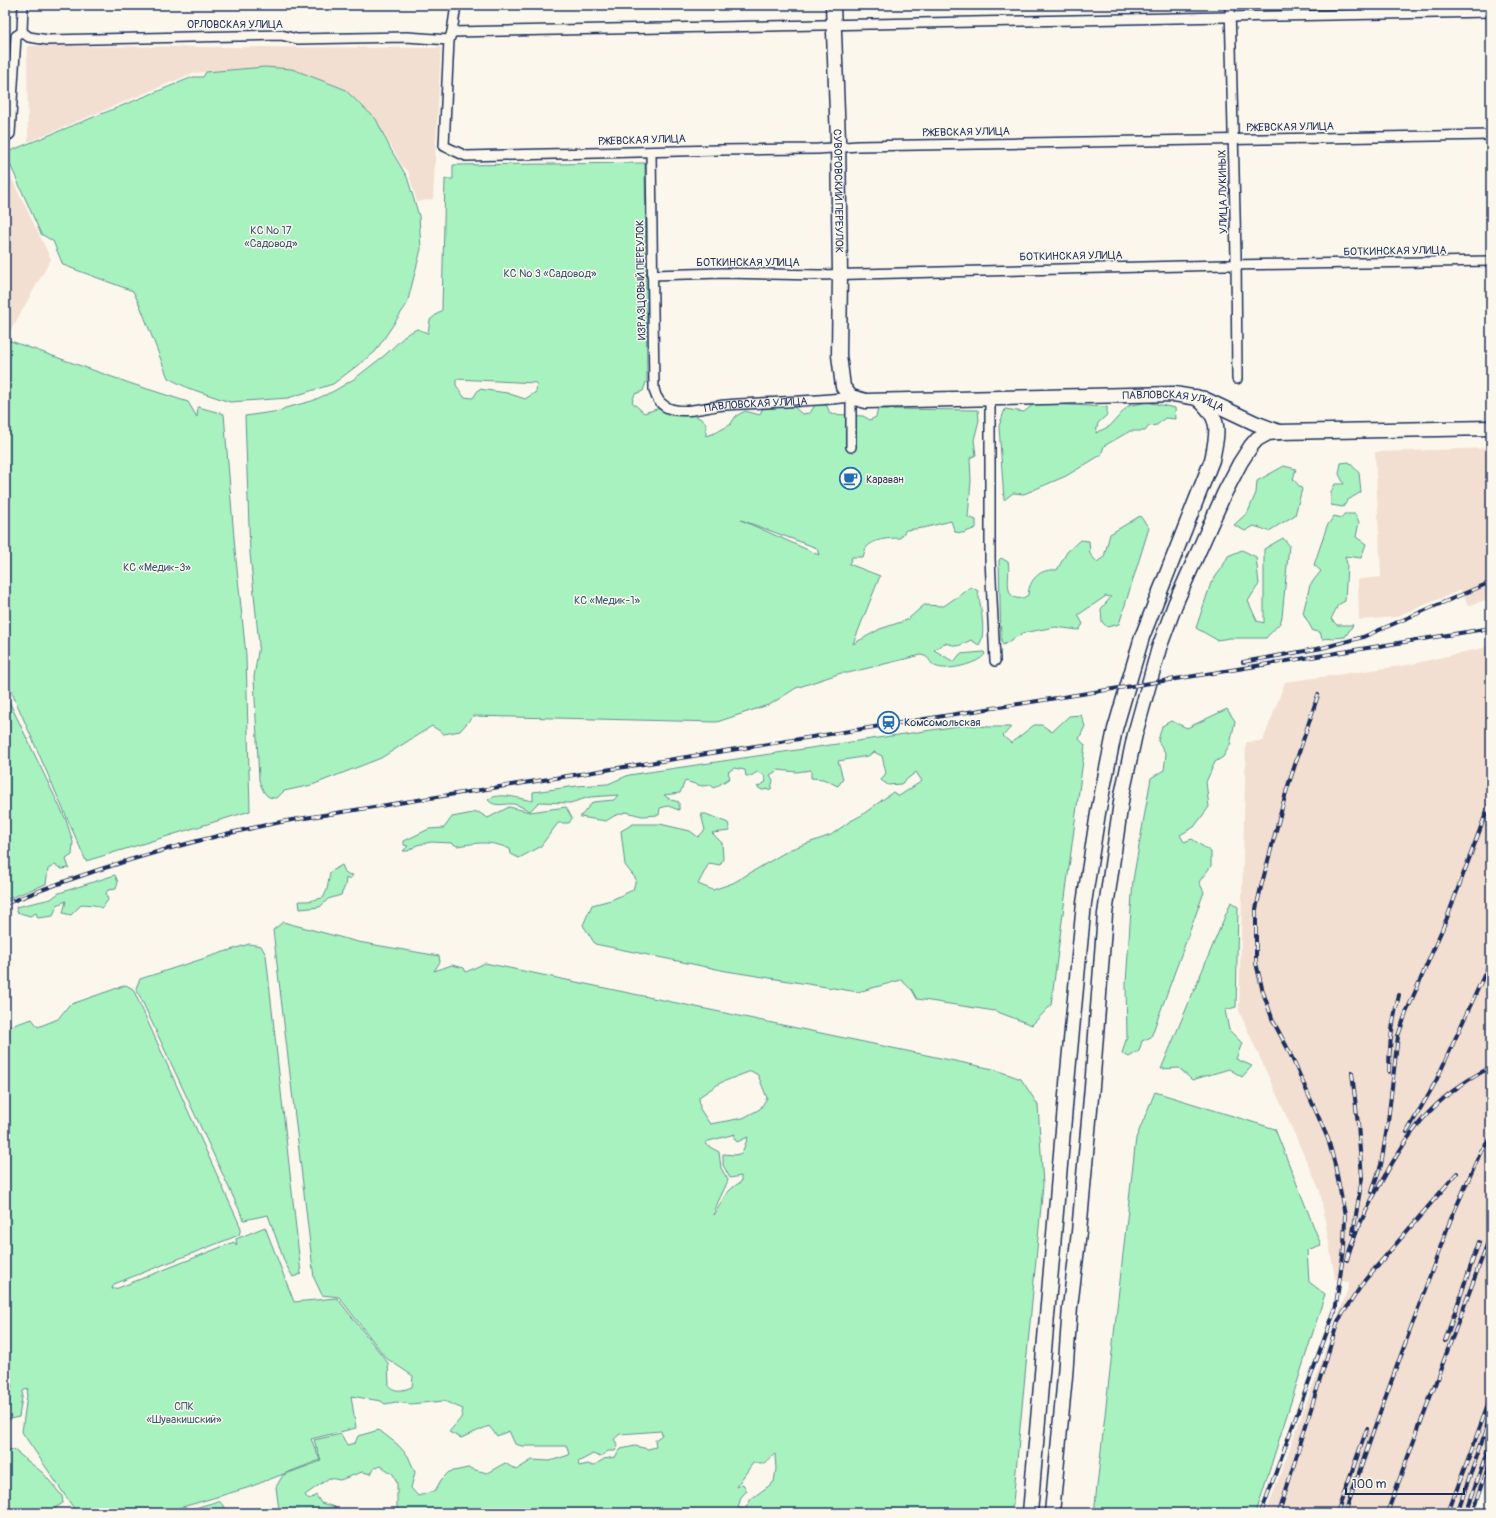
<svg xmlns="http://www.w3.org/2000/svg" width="1496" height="1518" viewBox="0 0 1496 1518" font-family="Pangolin,sans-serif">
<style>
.built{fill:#f2dfd1}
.green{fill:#a8f2c0;stroke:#62908f;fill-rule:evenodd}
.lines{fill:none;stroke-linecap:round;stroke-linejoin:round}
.street-casing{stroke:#1b2f5e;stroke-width:12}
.primary-casing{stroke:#1b2f5e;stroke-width:17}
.street{stroke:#fbf7ec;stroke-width:9}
.primary{stroke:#fbf7ec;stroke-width:14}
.rail-casing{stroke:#1b2f5e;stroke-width:4}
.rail{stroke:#fbf7ec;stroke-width:2.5;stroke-dasharray:8;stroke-linecap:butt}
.labels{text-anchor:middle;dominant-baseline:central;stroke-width:3;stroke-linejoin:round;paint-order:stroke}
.street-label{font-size:11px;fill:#1b2f5e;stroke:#fbf7ec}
.park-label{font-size:11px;fill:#375672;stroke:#fbf7ec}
.poi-label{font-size:11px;fill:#1b2f5e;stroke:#fbf7ec;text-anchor:start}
</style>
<rect width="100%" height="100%" fill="#fbf7ec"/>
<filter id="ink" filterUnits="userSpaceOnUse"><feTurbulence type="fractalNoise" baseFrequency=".025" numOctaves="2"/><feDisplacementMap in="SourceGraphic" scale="8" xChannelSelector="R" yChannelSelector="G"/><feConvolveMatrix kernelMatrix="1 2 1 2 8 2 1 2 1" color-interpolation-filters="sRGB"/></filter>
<g filter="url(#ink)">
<!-- built -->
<path class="built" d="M27,46l414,2 -8,151 -16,3 -9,-31 -6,-5 -26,-47 -32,-30 -52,-20 -27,-2 -72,6 -165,69z
M5,165l46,94 -40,71 -6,-1z
M1491,448v150l-23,8 -7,-16 -66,27 -35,3 -1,-1 -1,-39 3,-1 20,-2 -6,-125z
M1491,646v823l-22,44h-203l84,-230 -15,-4 -15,-88 -81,-180 7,-269 17,-1 22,-59 123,-17z"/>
<!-- green -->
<path class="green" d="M5,55l6,1 -6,78z
M265,67l27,2 52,20 32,30 15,31 16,27 12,39 2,33 -14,55 -32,48 -42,32 -45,14 -58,4 -42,-14 -20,-10 -27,-70 -8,-17 -70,-26 -10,-24 -12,-7 -36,-81 188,-76h10l3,-5z
M645,163l2,219h-1l-3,9 -8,3 -3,8 12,11 16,-5 7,6c16,0 26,-3 39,9v13l9,-3 15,-8 6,-9 9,-5 15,4 2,-6 31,-3 9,8 8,-1 5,-8 7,-2 5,3 3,8 33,2 7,4 6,-3 2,-8 100,1 1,10 -5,20 2,15 -6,3 1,23 -3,36 8,3v8l-13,5 -8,-1 -4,-11 -28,7 -17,2 -6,8c-10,0 -28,1 -34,10 -1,2 -2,6 -3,9h-11l-3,7 31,12 -27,68 27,-15 27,-9 17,-15 20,1 27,-19 7,4c2,14 9,43 1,54l-8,-5 -13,6 -14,-3 -10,7 20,12 6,-8 24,-2 1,2c-6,10 -40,18 -50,12 -7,-4 -4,-9 -14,-11l-73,18h-7l-45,15 -25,16 -54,18 -244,-6 -13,15 -16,3 -12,-8 -51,32 -69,27 -28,6 -7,7c-13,1 -14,-8 -18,-18l-5,-103 5,-32 -9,-92 -5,-137 35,-5 5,-3 27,-7 22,-10 20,-12 31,-24 22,-21 10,-5 11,4 2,-13 12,-10 3,-131h8v-14zM456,379l80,4h1l-1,9 -11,7 -18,-6 -28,-4 -6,9 -9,-1 -8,-12zM741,520l76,28 2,7z
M5,339l127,45 56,18 9,15 1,-10 26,7 11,136 11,105 4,156 -164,50 -81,-184z
M1147,402l28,6 1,11 -11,-1 -8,7 -8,1 -4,5h-15l-26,15 -3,9 -35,21 -42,18 -11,-1 -9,7 -5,-74 6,-17 19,3 11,-9 72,4v8l-9,8 -2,10 14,-7 18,-20z
M1349,462l10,11 2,19 -13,8 -5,7 -12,-2v-13l4,-8h9l-5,-10 2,-11z
M1284,466l12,3 -3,10 9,10 -7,26 -26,16 -15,-5 -9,5 -11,-6 14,-13 8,-19 1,-12z
M1344,514h11l4,8 -3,15 10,7 -5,14 -16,-2 2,8 -2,37 -7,4 -7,14 6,6h16l-8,12 -23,2 -2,-7 -7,-1 -10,-18 7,-28 11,-14 -7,-6 13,-39 7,-10 8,2z
M1140,516l9,12 -30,96 -12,3 -5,-5 -1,-13 10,-12 -5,-1 -28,19 5,9 -4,6 -24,-3 -32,6 -20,12 -2,-4 -2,-81 2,-2 7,4c3,10 -5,32 8,36 4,1 8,0 12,-3 1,-15 12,-27 29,-25l10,-18 13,-12 9,1 1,13 7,8 7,-5 6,-23z
M1283,538l6,7 -7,72 -2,6 -14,15h-36l-13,2 -21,-12 15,-45 11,-15 6,-12 14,-6 14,7 3,27 -11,17 9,20 7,2v-74z
M5,693l61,127 7,22 -1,13 -6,4 3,9 -7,1 -7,-4 -7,4 -2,15 -41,16z
M1227,709l8,12 -5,24 -7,12 -8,5 -9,20 3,25 -15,20 -14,8 4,7 8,-3 19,13v14l-12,16 5,10 -53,145 -9,4 -3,10 -10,6 -7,-4 5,-16 -1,-54 7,-103 18,-102 13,-8 2,-16 -8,-13 4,-15 9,-5 16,7z
M1081,715l4,11 -6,13 6,6 -34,260 -19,20 -37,-14 -78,-12 -5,-9 -11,-10 -43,12 -132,-21 -131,-27 -12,-19 9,-20 19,-5 22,-10 3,-11 -11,-14 -4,-34 12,-7h27l30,7 8,6 7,-7 -4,-16h5l22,9 2,8 -18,2 10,10 1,16 -3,6 -11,-2 -11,21 15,6 20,-7 58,-34 40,-14 18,-13 13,-7 31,-23 6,4 23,-15 -6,-9 -15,12 -13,1 -7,-5 5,-7 -4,-17 -8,-4 -6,4 -30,5 5,18 -5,7 -15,-7 -12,-1v-8l-14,2 -19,-2 -8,5 3,5 -2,9 -9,1 -5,-3 9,-5 -2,-7 -7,-3 -6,4h-5l-1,-6 -11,-2 -6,4 2,6 -16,10 -3,-3 -9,1 -17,-5 -5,12 -16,2 7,5 8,2v8l-11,-4 -8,2 -1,7 -17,1 -16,-4 -12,4 -8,5 -26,-4 13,-15 21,-2 4,-5 -28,2 -20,6 -31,-1 -9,9c-5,-2 -11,-6 -16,-7 -9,-1 -19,4 -26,-4 11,-9 32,-1 45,1v-9l44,-6 31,-2 21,-9 336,-50 25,2h21l-8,9 8,7 23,-18h8l10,7 17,-16z
M509,807l21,5 36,-5 6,11 -3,5h-11l-18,24 -21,11 -8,-4 -1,-5c-21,-9 -32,-6 -53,-3l-5,-3 -21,-1 -14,3 -9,6h-5l5,-5 -4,-1v-4l25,-12 15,-1 8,-11 26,-5 10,6z
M342,865l4,9 7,1 -4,5 -3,-2 -1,8 -4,9 -13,4 -8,8 -20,2 -1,-8h9l15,-3 4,-8 3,-18z
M115,875l3,7 -2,7 -8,1 -2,3 2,7 -6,8 -8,-3 -12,-1 -11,11 -8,-2 3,-12 -9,4 -4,11 -15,2 -2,-5 -6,3 -13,-4 -1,-5 35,-8 8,-6z
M1231,902l7,5 -2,100 -11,3 4,20 13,13 -6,16 16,7 -10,11 -13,-8 -37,11 -13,-12 -18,1z
M283,922l75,20 81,14 1,6 -6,9 18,-6 12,3 2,4 19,-9 508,106 28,10 17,26 5,80 -31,328h-627l12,-4v-26l-4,-9 -12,-8 -7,2 -3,6 -9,-2 -22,8 -11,-2 -24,17 4,5 7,-5 5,8 14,4 1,6h-38v-3l-7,3h-10l-2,-3 -3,-23 7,-12 38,-14 -7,-21 27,-6 6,11 8,-2 3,-7 21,-6 18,14 11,12 7,16 -4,16 7,8 17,-5 6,-11 8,-8 19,-4 19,5 18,-10 11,7 16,-10 18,1 19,-6 -2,-9h-45l-7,-2 -6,-13 -12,5 -8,-10 -28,12 -12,-6 12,-14 2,-9 -19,-8 -34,3 -14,-2 -11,2 -4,-3 -30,-5 5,32 -45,11 9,21 -73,28 -85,25h-85l-55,-81 6,-44 -5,3 -4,26 -14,3v-25l7,-7 -3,-20 -4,-2v-338l27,-9 6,8 20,-8 11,-14 57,-20 7,4 108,239 -2,7 -125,49 -2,5 6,-1 116,-46 3,4 -1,-7 29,-12 29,75 43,-4 51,65 1,23c7,7 15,4 23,1l1,-11 -27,-18 -47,-61 -17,-2 -8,-17 -41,-348zM751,1071l7,4 9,23 -7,11 -17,9 -33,6 -10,-15 -1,-12 21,-14zM735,1134l-1,4 3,4 11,-5 -6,16 -7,2 -12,-1v11l7,13 11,-2v6c-16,9 -18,18 -27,33 2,-13 10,-23 14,-35l-7,-12 -2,-16 -13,-7 -1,-3zM661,1431l1,4 -7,5 1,7 -8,2 -13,-3 -14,3 -6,8 -11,2 -11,7 -5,-2 -9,2 -1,-4 15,-8 7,3 8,-6h7l3,-5 -4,-7 6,-5zM775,1454l1,15 -2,13 -23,17 -6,10 -7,-1 3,-11 6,-6 -4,-7 -7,3 17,-24h11z
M249,944l12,2 5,9 35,319 -8,3 -8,-14 -17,-48 -24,5 -108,-232 4,-9z
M1155,1092l120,37 46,116 -14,5 2,32 16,12 -69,219h-162l42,-375z
M5,1449l9,1 29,23 19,23 1,7 -8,5 4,5h-54z
M219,1501l11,12h-53z"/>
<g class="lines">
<defs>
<g id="street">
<path d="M456,5l-4,27 -3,8 -5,106 22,10 254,-6 98,-1 40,-3 633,-11"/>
<path d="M1230,5l6,251 1,123"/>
<path d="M22,32l7,5 19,3 233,-5 16,4 110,-2 42,3"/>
<path d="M452,32c347,-7 693,-16 1039,-20"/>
<path d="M5,137l5,-3 6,-98 6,-4 1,-27"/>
<path id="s1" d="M651,152l3,237c2,10 7,17 17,20 17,5 37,-3 55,-4 41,-3 83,-3 125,-8v50"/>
<path d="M652,275l71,-2 96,2 406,-10 266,-4"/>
<path d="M990,398v161l5,102"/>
</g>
<g id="primary">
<path id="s2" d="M833,5l5,135 2,133 -1,82 4,32 8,10 15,4 308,-7 30,5 51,24 24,9 212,-4"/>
<path d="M1030,1513l38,-441 16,-169 14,-90 17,-84 27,-92 70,-177c6,-30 10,-41 -16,-63"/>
<path d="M1052,1513l13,-137 5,-69 9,-75 14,-157 12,-161 17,-119 13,-61 24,-86 17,-46 48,-108 16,-31 11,-17 6,-7 11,-6 11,-1"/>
</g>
</defs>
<!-- street casing -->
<use href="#street" class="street-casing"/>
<!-- primary casing -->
<use href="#primary" class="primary-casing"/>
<!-- street -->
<use href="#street" class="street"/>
<!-- primary -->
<use href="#primary" class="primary"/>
<defs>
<path id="rail" d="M1243,662l79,-14 41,-11 128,-55
M1318,695l-31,94 -26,98 -5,22v54l7,29 10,29 15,28 30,67 10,23 7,26 10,50 -1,34 -9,63
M5,904c92,-37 184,-64 281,-83l902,-144 303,-49
M1389,1072c0,-27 3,-50 10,-77
M1352,1073l6,51 4,54 -9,55
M1407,1132l29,-51 55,-121
M1372,1192l9,-27 7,-44 10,-85 8,-23 41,-95 44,-118
M1347,1260c6,-25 19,-50 31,-72 11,-20 22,-40 36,-58 19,-26 48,-48 77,-63
M1445,1341l34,-99
M1261,1513l75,-206
M1279,1513l59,-192 27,-41 92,-107
M1337,1513l30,-84
M1345,1513l34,-98 71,-194 31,-70 10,-13
M1387,1513l101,-271
M1448,1513l43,-116
M1457,1513l34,-97
M1466,1513l25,-72
M1473,1513l18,-55"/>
</defs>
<!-- rail casing -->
<use href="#rail" class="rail-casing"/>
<!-- rail -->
<use href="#rail" class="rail"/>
</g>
</g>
<!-- icons -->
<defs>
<symbol id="cafe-ring" viewBox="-11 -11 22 22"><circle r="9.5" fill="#fbf7ec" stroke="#1f6fb2" stroke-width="1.5"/><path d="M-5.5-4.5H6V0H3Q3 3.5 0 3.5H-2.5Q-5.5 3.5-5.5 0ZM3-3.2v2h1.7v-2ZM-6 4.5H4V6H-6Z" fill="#1f6fb2"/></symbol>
<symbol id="station-ring" viewBox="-11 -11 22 22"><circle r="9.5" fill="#fbf7ec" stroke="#1f6fb2" stroke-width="1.5"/><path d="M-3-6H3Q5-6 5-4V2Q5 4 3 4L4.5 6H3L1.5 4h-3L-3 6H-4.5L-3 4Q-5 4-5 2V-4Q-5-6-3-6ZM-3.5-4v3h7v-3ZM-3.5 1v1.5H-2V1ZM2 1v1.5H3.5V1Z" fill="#1f6fb2"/></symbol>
</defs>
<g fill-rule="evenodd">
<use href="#cafe-ring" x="838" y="466" width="25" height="25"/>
<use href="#station-ring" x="876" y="710" width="25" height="25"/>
</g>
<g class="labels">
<!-- street labels -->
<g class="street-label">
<text x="235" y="24">ОРЛОВСКАЯ УЛИЦА</text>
<text transform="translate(1290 127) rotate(-1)">РЖЕВСКАЯ УЛИЦА</text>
<text transform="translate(966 132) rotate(-1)">РЖЕВСКАЯ УЛИЦА</text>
<text transform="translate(642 140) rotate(-2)">РЖЕВСКАЯ УЛИЦА</text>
<text stroke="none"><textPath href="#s2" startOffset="186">СУВОРОВСКИЙ ПЕРЕУЛОК</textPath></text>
<text transform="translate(1223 192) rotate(-91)">УЛИЦА ЛУКИНЫХ</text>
<text transform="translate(1395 251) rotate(-1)">БОТКИНСКАЯ УЛИЦА</text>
<text transform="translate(1071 256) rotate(-1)">БОТКИНСКАЯ УЛИЦА</text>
<text x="748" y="262">БОТКИНСКАЯ УЛИЦА</text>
<text transform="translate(641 280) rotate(-91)">ИЗРАЗЦОВЫЙ ПЕРЕУЛОК</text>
<text stroke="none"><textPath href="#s2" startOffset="719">ПАВЛОВСКАЯ УЛИЦА</textPath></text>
<text stroke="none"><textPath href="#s1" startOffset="350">ПАВЛОВСКАЯ УЛИЦА</textPath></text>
</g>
<!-- park labels -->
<g class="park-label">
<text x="271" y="230">КС № 17<tspan x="271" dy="13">«Садовод»</tspan></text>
<text x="550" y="273">КС № 3 «Садовод»</text>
<text x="157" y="567">КС «Медик-3»</text>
<text x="607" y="600">КС «Медик-1»</text>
<text x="184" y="1406">СПК<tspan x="184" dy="13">«Шувакишский»</tspan></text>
</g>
<!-- poi labels -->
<g class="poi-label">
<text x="866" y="479">Караван</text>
<text x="904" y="722">Комсомольская</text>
</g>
</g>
<!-- margin -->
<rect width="1496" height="1518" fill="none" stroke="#fbf7ec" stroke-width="20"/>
<rect x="10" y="10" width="1476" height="1498" fill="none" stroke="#1b2f5e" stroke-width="1.5" filter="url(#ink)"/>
<!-- scale -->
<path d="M1346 1488v6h118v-6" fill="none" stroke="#1b2f5e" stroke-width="2"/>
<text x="1352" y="1488" font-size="12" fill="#1b2f5e" stroke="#fbf7ec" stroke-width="3" paint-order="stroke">100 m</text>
</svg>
